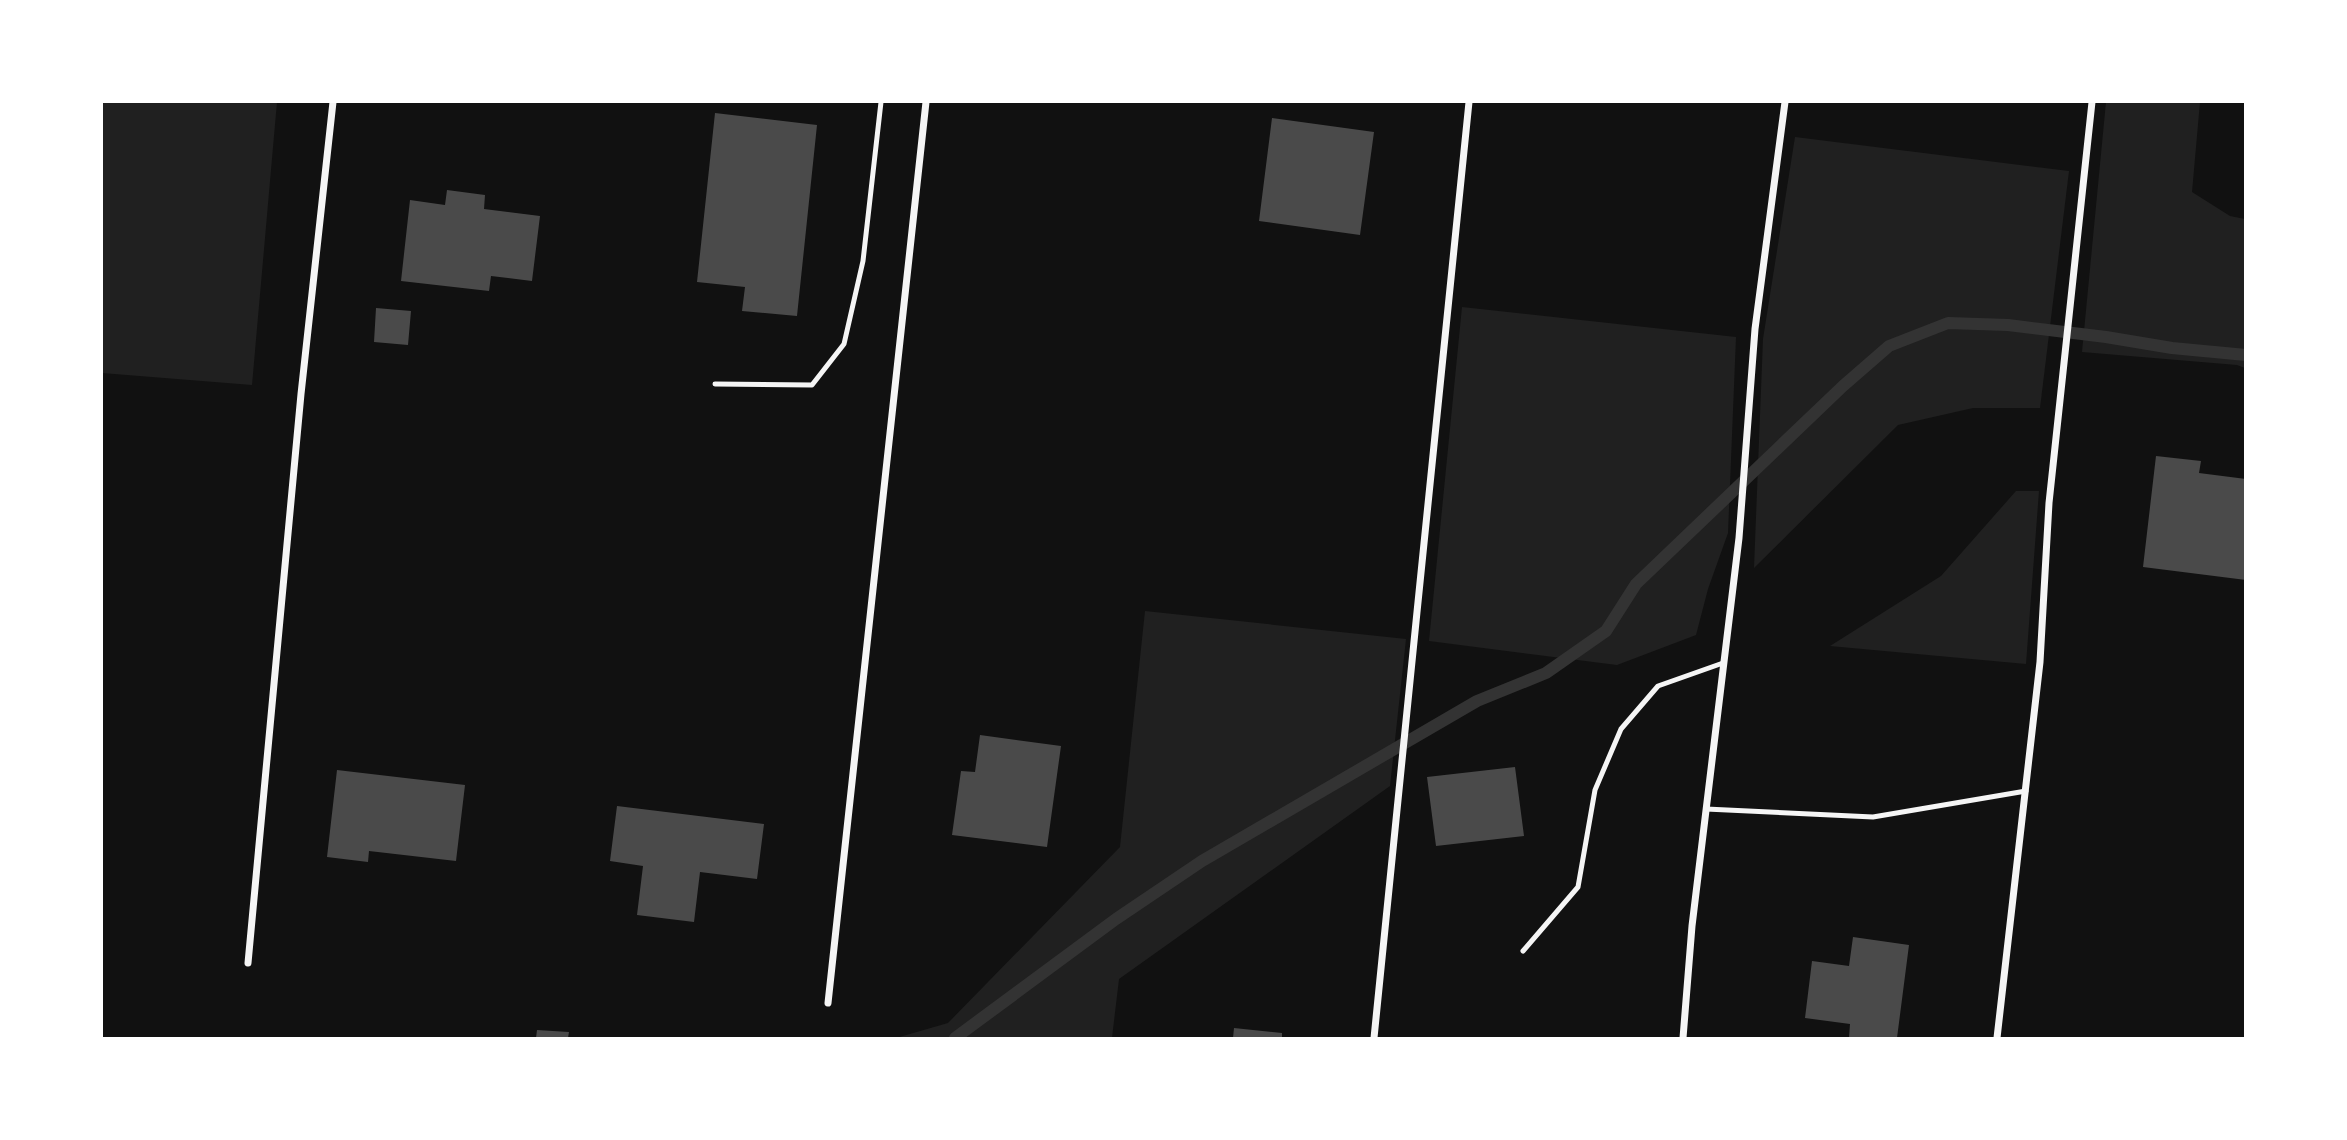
<svg xmlns="http://www.w3.org/2000/svg" width="2347" height="1140" viewBox="0 0 2347 1140" font-family="Cabin,sans-serif">
<style>
.green{fill:#202020}
.lines{fill:none;stroke-linecap:round;stroke-linejoin:round}
.stream{stroke:#333;stroke-width:12}
.building{fill:#4a4a4a}
.service{stroke:#f5f5f5;stroke-width:5}
.minor{stroke:#f5f5f5;stroke-width:7}
</style>
<rect width="100%" height="100%" fill="#111"/>
<!-- green -->
<path class="green" d="M102,102h175l-25,283 -150,-12z
M2106,102h94l-8,90 38,24 15,3v149l-8,-3 -155,-13z
M1795,137l274,34 -29,237h-67l-75,17 -144,143 9,-229z
M1462,307l274,30 -8,196 -20,56 -12,46 -79,30 -188,-24z
M2016,491h23l-13,173 -196,-18 111,-70z
M1145,611l261,28 -16,147 -271,193 -7,59h-216l52,-15 172,-176z"/>
<g class="lines">
<!-- stream -->
<path class="stream" d="M955,1038l161,-119 86,-58 275,-160 69,-28 60,-42 30,-47 207,-198 46,-40 59,-23 60,2 98,12 66,11 74,7"/>
</g>
<!-- building -->
<path class="building" d="M715,113l102,12 -20,191 -55,-5 3,-24 -48,-5z
M1272,118l102,14 -14,103 -101,-14z
M447,190l38,5 -1,14 56,7 -8,65 -41,-5 -2,15 -88,-10 9,-81 35,5z
M376,308l35,3 -3,34 -34,-3z
M2156,456l45,5 -2,12 47,6v101l-103,-13z
M980,735l81,11 -14,101 -95,-12 9,-64 14,1z
M1515,767l9,69 -88,10 -9,-69z
M337,770l128,15 -9,76 -87,-10 -1,11 -41,-5z
M617,806l147,18 -7,55 -57,-7 -6,50 -57,-7 6,-49 -33,-5z
M1853,937l56,8 -12,93h-48l1,-14 -45,-6 7,-57 37,5z
M1234,1028l48,5v5h-49z
M537,1030l32,2 -1,6h-32z"/>
<g class="lines">
<!-- service -->
<path class="service" d="M715,384l97,1 32,-41 19,-83 18,-159
M1706,809l167,8 153,-26
M1523,951l55,-64 17,-97 26,-61 37,-43 65,-23"/>
<!-- minor -->
<path class="minor" d="M248,963l53,-569 32,-292
M828,1003l98,-901
M1374,1038c33,-312 61,-624 95,-936
M1683,1038l9,-112 47,-388 16,-209 30,-227
M1997,1038l43,-376 9,-159 43,-401"/>
</g>
<!-- border -->
<rect width="2347" height="1140" fill="none" stroke="#ffffff" stroke-width="206"/>
</svg>
